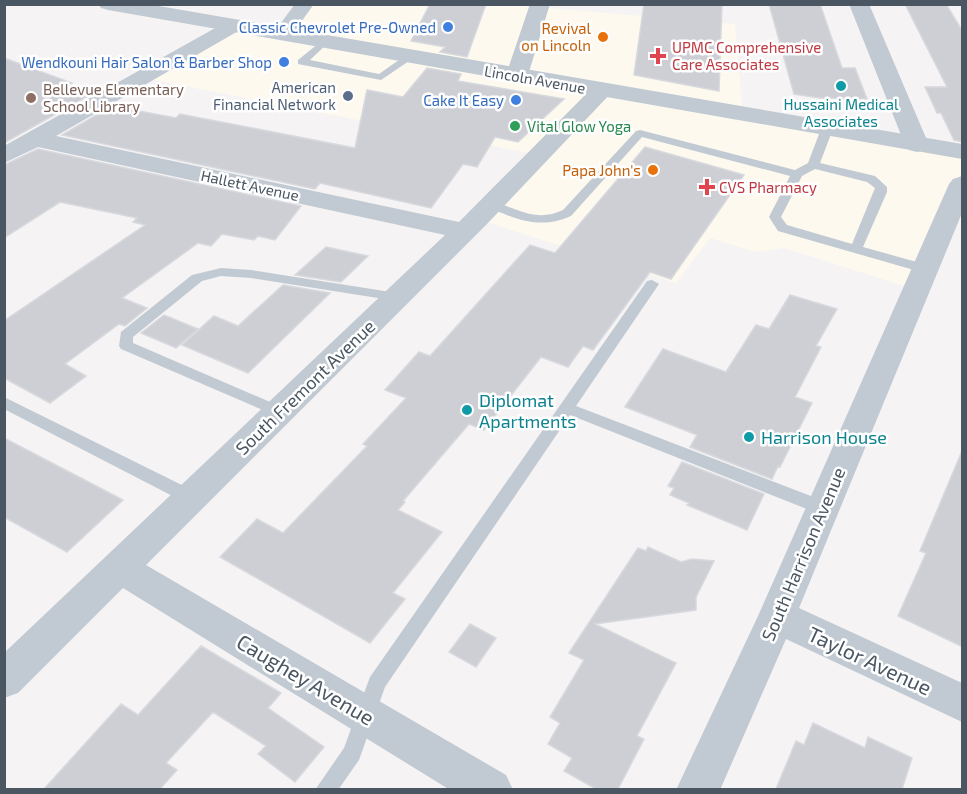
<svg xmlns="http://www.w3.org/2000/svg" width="967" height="794" viewBox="0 0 967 794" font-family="'Exo 2',sans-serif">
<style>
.commercial{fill:#fdf9ef}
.building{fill:#cdcfd5;stroke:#d7d9de;stroke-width:1.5}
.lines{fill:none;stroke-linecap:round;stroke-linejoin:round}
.service{fill:#c1cad2;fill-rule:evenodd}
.minor{fill:#c1cad2;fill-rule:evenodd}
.tertiary{fill:#c1cad2;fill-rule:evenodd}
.shop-dot{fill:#3f7fe0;stroke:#fff;stroke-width:2}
.food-dot{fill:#e8710a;stroke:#fff;stroke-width:2}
.health-dot{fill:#e0444e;stroke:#fff;stroke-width:2}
.culture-dot{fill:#0f9aa8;stroke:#fff;stroke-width:2}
.service-dot{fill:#5c6f8a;stroke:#fff;stroke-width:2}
.education-dot{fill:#8d6e63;stroke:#fff;stroke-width:2}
.leisure-dot{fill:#2e9e5b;stroke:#fff;stroke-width:2}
.labels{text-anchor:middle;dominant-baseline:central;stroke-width:5;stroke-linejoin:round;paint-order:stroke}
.far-shop-label{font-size:15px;fill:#366cbe;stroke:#fff;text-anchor:end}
.far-food-label{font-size:15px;fill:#c56008;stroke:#fff;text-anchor:end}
.far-health-label{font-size:15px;fill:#be3a42;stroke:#fff;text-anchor:start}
.far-street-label{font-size:15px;fill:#4a5661;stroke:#fff}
.far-service-label{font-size:15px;fill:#4e5e75;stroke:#fff;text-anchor:end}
.far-education-label{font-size:15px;fill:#785e54;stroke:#fff;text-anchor:start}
.far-culture-label{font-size:15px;fill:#0d838f;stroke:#fff}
.far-leisure-label{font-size:15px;fill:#27864d;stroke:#fff;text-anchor:start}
.street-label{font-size:18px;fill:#4a5661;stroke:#fff}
.culture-label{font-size:18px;fill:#0d838f;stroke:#fff;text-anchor:start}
.near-street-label{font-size:21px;fill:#4a5661;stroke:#fff}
</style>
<rect width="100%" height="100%" fill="#f5f3f3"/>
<!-- commercial -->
<path class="commercial" d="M502,4l233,20 8,91 219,37v32l-45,106 -133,-42 -28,4 -46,-14 -34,45 -199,-64 61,-64 -395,-77 90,-52 49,9 23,-30z"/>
<!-- building -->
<path class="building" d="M430,4h56l-19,53 -27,-5 5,-5 -34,-6z
M644,4h78l-3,87 -85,-16z
M769,4h51l22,64h13l12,31 -47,-1 -26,-4z
M905,4h41l17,28v110l-9,-2 -13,-27h-4l-12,-26h22z
M4,58l68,25 -4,2 24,9 -88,49z
M427,68l34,6 -3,7 106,18 -46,43 -23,-5 -18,30 -14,-3 -32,44 -111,-25 -5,6 -253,-54 55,-32 22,8 37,7 4,-4 175,34 12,-58 36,7z
M645,147l99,28 -73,104 -21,-7 -57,78 -10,-4 -15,21 -27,-10 -57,73 -15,-6 -66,77 2,1 -7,8 44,22 -49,61 12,6 -35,44 -150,-86 37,-38 26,14 84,-87 -4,-2 43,-46 -21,-8 34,-38 11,4 100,-111 25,8z
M38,149l263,57 -26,34 -17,-4 -4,4 -32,-6 -11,12 -13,-3 -76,55 25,10 -22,18 -6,-2 -54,40 21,12 -36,27 -46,-25v-57l141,-96 -12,-3 4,-4 -77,-16 -56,36v-73z
M326,247l42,9 -27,26 -46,-7z
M283,285l47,8 -82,80 -66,-28 32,-29 24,10z
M790,295l47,14 -21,37 5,1 -26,50 17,6 -32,64 -2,-1 -6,13 -82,-32 7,-12 -72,-28 38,-58 63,23 30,-47 13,4z
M164,315l34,14 -22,19 -35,-15z
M4,438l119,62 -56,52 -63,-35z
M962,451h1v196l-65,-31 28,-63 -6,-2z
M682,462l82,32 -17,36 -60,-25 2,-2 -19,-8 4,-7 -6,-2z
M648,547l33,15 11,-3 22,2 -18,36v13l-101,14 81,39 -39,73 7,3 -26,50h-22l-32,-18 8,-13 -24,-14 12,-21 -10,-6 34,-57 -15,-7 69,-105 8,3z
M470,624l26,14 -20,29 -27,-15z
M201,646l80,47 -13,15 56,39 -29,35 -37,-28 8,-8 -53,-34 -47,51 11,7 -17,19h-116l77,-85 17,11z
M813,723l52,25 3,-11 44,21 -10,31h-126l20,-48 8,4z"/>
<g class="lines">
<!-- service -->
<path class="service" d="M324,39l5,3 -19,18 69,14 27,-19 9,2 -34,23 -83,-16v-4z
M827,126l6,3 -13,34 55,13 12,11v5l-24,55 68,19 2,3 -2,3h-10l-143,-41 -9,-14 21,-41 -148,-39 -71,79c-24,11 -45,7 -69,-3 -6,-2 -13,-4 -17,-8l6,-4c26,7 45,22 72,9l73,-79 4,-1 155,40 13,-7 13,-34zM815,169l52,13 8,6 -23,56 -65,-19 -6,-8 21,-41z
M221,268l30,2 146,23 7,4 -7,4 -146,-23 -30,-2 -19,5 -69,56v6l151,65 3,4 -3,4 -5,1 -158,-68 -2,-3 2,-14 71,-57z
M652,280l7,4 -83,122 253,97 2,5 -2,5 -6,2 -6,-2 -247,-98 -185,272 -26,73 -21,30h-23l29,-42 26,-71 277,-396z
M4,397l194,96 2,5 -2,5 -6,1 -6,-1 -182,-94z"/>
<!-- minor -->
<path class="minor" d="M295,4h19l-25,35h-14l-3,-4z
M530,4h20l-22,71 -3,5 -8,2 -8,-2 -3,-5z
M849,4h20l60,141 -4,5 -8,2 -8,-2 -4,-5z
M233,20l7,2 3,4 -3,4 -184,106 403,86 135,-136 8,-2 8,2 3,5 -127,134 -340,340 360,210 7,15h-63l-327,-202 -105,105 -14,5v-45l441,-418 -407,-88 -34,16v-17l222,-124z
M962,176v37l-163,395 163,75v39l-176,-83 -66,151h-44l82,-174 191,-432 4,-5z"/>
<!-- tertiary -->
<path class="tertiary" d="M98,4h49l815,140v15l-854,-149 -7,-2z"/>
</g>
<!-- markers -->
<g class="shop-dot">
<circle cx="448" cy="27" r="6"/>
<circle cx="284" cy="62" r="6"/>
<circle cx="516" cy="100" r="6"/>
</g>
<g class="food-dot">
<circle cx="603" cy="37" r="6"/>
<circle cx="653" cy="170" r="6"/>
</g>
<g class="health-dot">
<path d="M655 47h6v6h6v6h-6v6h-6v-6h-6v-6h6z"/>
<path d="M704 178h6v6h6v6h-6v6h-6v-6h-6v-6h6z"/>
</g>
<g class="culture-dot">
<circle cx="841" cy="86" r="6"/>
<circle cx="467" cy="410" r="6"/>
<circle cx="749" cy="437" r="6"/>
</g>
<circle class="service-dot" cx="348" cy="96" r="6"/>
<circle class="education-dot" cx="31" cy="98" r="6"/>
<circle class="leisure-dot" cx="515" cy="126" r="6"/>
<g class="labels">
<!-- far-shop labels -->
<g class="far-shop-label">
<text x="436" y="27">Classic Chevrolet Pre-Owned</text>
<text x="272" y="62">Wendkouni Hair Salon &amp; Barber Shop</text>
<text x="504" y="100">Cake It Easy</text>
</g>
<!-- far-food labels -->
<g class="far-food-label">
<text x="591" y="28">Revival<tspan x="591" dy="17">on Lincoln</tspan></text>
<text x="641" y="170">Papa John's</text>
</g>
<!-- far-health labels -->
<g class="far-health-label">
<text x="672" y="47">UPMC Comprehensive<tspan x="672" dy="17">Care Associates</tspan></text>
<text x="719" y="187">CVS Pharmacy</text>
</g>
<!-- far-street labels -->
<g class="far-street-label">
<text transform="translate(535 79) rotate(10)">Lincoln Avenue</text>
<text transform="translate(250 185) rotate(12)">Hallett Avenue</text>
</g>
<!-- far-service labels -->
<g class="far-service-label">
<text x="336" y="87">American<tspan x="336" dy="17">Financial Network</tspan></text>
</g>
<!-- far-education labels -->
<g class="far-education-label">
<text x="43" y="89">Bellevue Elementary<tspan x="43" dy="17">School Library</tspan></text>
</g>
<!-- far-culture labels -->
<g class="far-culture-label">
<text x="841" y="104">Hussaini Medical<tspan x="841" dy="17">Associates</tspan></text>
</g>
<!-- far-leisure labels -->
<g class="far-leisure-label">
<text x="527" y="126">Vital Glow Yoga</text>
</g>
<!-- street labels -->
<g class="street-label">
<text transform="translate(305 387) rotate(-44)">South Fremont Avenue</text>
<text transform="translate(803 554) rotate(-67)">South Harrison Avenue</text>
</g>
<!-- culture labels -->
<g class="culture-label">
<text x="479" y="400">Diplomat<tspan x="479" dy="21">Apartments</tspan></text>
<text x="761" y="437">Harrison House</text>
</g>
<!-- near-street labels -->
<g class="near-street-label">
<text transform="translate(870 660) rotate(25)">Taylor Avenue</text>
<text transform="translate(306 679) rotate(31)">Caughey Avenue</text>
</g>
</g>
<!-- border -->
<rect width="967" height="794" fill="none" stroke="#4a5661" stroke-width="12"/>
</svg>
